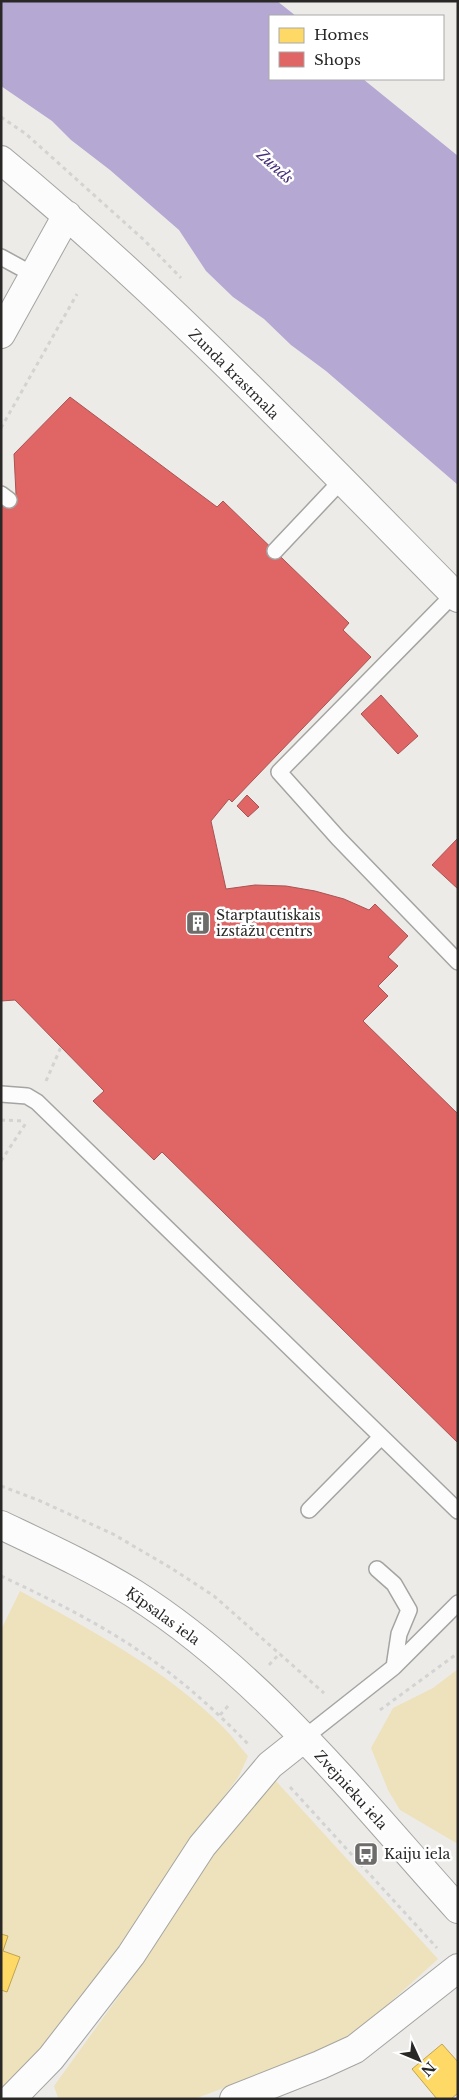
<svg xmlns="http://www.w3.org/2000/svg" width="459" height="2100" viewBox="0 0 459 2100" font-family="'Libre Baskerville',serif">
<style>
.green{fill:#ede2bb}
.water{fill:#b5a8d3}
.homes{fill:#ffd966;stroke:#bfa453}
.shops{fill:#e06666;stroke:#a95353}
.lines{fill:none;stroke-linecap:round;stroke-linejoin:round}
.service-casing{stroke:#a4a4a2;stroke-width:18}
.minor-casing{stroke:#a4a4a2;stroke-width:30}
.tertiary-casing{stroke:#a4a4a2;stroke-width:30}
.path{stroke:#d3d3d2;stroke-width:3;stroke-dasharray:4 4;stroke-linecap:butt}
.service{stroke:#fcfcfc;stroke-width:15}
.minor{stroke:#fcfcfc;stroke-width:28}
.tertiary{stroke:#fcfcfc;stroke-width:28}
.labels{text-anchor:middle;dominant-baseline:central;stroke-width:5;stroke-linejoin:round;paint-order:stroke}
.street-label{font-size:14px;fill:#292827;stroke:#fff}
.poi-label{font-size:14px;fill:#292827;stroke:#fff;text-anchor:start}
.water-label{font-size:15px;font-style:italic;fill:#482e78;stroke:#fff}
</style>
<rect width="100%" height="100%" fill="#ecebe8"/>
<!-- green -->
<path class="green" d="M20,1591c71,39 145,78 203,136 9,9 17,20 25,29l-9,20 -61,83 -69,109 -84,100 -24,20v-458z
M458,1669v175l-58,-34 -12,-20 -17,-42 22,-40 40,-20z
M275,1780l163,179 -94,85 -150,55 -136,-1 -4,-12 96,-133 62,-104 57,-65z"/>
<!-- water -->
<path class="water" d="M1,1h276l19,15h-26v63h93l95,77v329l-132,-114 -35,-26 -27,-26 -31,-22 -27,-26 -27,-41 -69,-60 -39,-30 -19,-19 -51,-35z"/>
<!-- homes -->
<path class="homes" d="M1,1934l7,2 -5,15 17,6 -13,35 -6,-2z
M442,2044l16,18v31l-7,6h-14l-25,-30z"/>
<!-- shops -->
<path class="shops" d="M70,397l147,110 6,-6 126,122 -6,7 28,27 -139,145 -3,-3 -18,22 15,68 29,-4 31,1 29,5 29,8 25,11 6,-6 33,32 -20,21 10,9 -20,20 10,10 -25,25 95,93v329l-296,-291 -8,8 -61,-59 11,-10 -89,-91 -14,1v-493l15,-14 -2,-40z
M381,695l37,41 -20,18 -37,-40z
M247,795l12,12 -11,10 -11,-11z
M458,838v51l-26,-24z"/>
<g class="lines">
<defs>
<path id="service" d="M1,257l33,18
M1,494l8,6
M275,551l67,-71
M454,594l-175,178 59,66 120,124
M1,1094l26,2 10,6 421,409
M309,1510l72,-73
M377,1569l17,15 15,26 -10,24 -5,33
M304,1738l90,-71 64,-64"/>
<path id="minor" d="M1,160c163,134 309,288 457,438
M1,334l66,-119
M11,2099l40,-41 80,-103 71,-109 68,-81 34,-27
M234,2099l86,-34 35,-16 103,-81"/>
<path id="tertiary" d="M1,1525c44,21 90,42 132,68 128,81 224,204 325,316"/>
</defs>
<!-- service casing -->
<use href="#service" class="service-casing"/>
<!-- minor casing -->
<use href="#minor" class="minor-casing"/>
<!-- tertiary casing -->
<use href="#tertiary" class="tertiary-casing"/>
<!-- path -->
<path class="path" d="M1,117l25,17 118,106 37,38
M1,428l76,-134
M46,1081l15,-34
M1,1120l23,1
M1,1161l25,-38
M1,1486l37,14 75,34 58,34 43,28 110,97
M1,1576c49,23 100,48 144,79 38,26 72,57 104,90
M269,1665l11,-12
M380,1710l78,-57
M220,1715l9,-10
M290,1787l147,161"/>
<!-- service -->
<use href="#service" class="service"/>
<!-- minor -->
<use href="#minor" class="minor"/>
<!-- tertiary -->
<use href="#tertiary" class="tertiary"/>
</g>
<!-- icons -->
<defs>
<symbol id="building-square" viewBox="-11 -11 22 22"><rect x="-9" y="-9" width="18" height="18" rx="4" fill="#6d6c6b" stroke="#fff"/><path d="M-4-6H4V6H1V3H-1V6H-4ZM-2.5-4.3h1.7v1.8h-1.7ZM.8-4.3h1.7v1.8H.8ZM-2.5-1h1.7V.8h-1.7ZM.8-1h1.7V.8H.8Z" fill="#fff"/></symbol>
<symbol id="bus-square" viewBox="-11 -11 22 22"><rect x="-9" y="-9" width="18" height="18" rx="4" fill="#6d6c6b" stroke="#fff"/><path d="M-5-6H5V4H4V6H2V4H-2V6H-4V4H-5ZM-3.5-4V0h7V-4ZM-3.5 1.2v1.5H-2V1.2ZM2 1.2v1.5H3.5V1.2Z" fill="#fff"/></symbol>
</defs>
<g fill-rule="evenodd">
<use href="#building-square" x="184" y="909" width="28" height="28"/>
<use href="#bus-square" x="352" y="1840" width="28" height="28"/>
</g>
<g class="labels">
<!-- street labels -->
<g class="street-label">
<text transform="translate(234 374) rotate(45)">Zunda krastmala</text>
<text transform="translate(163 1616) rotate(36)">Ķīpsalas iela</text>
<text transform="translate(351 1790) rotate(48)">Zvejnieku iela</text>
</g>
<!-- poi labels -->
<g class="poi-label">
<text x="216" y="915">Starptautiskais<tspan x="216" dy="16">izstāžu centrs</tspan></text>
<text x="384" y="1854">Kaiju iela</text>
</g>
<!-- water labels -->
<g class="water-label">
<text transform="translate(275 166) rotate(42)">Zunds</text>
</g>
</g>
<!-- border -->
<rect width="459" height="2100" fill="none" stroke="#292827" stroke-width="5"/>
<!-- legend -->
<rect x="269" y="15" width="175" height="65" fill="#ffffff" stroke="#a9a9a9"/>
<rect x="279" y="28" width="25" height="15" fill="#ffd966" stroke="#a9a9a9"/>
<text x="314" y="40" font-size="15" fill="#292827">Homes</text>
<rect x="279" y="52" width="25" height="15" fill="#e06666" stroke="#a9a9a9"/>
<text x="314" y="65" font-size="15" fill="#292827">Shops</text>
<!-- north arrow -->
<g transform="translate(419 2060) rotate(134)" stroke="#ffffff" stroke-width="4" paint-order="stroke">
<path d="M0-4L9 19L0 12L-9 19Z" fill="#292827"/>
<text y="-8" font-size="14" font-weight="bold" text-anchor="middle" fill="#292827">N</text>
</g>
</svg>
